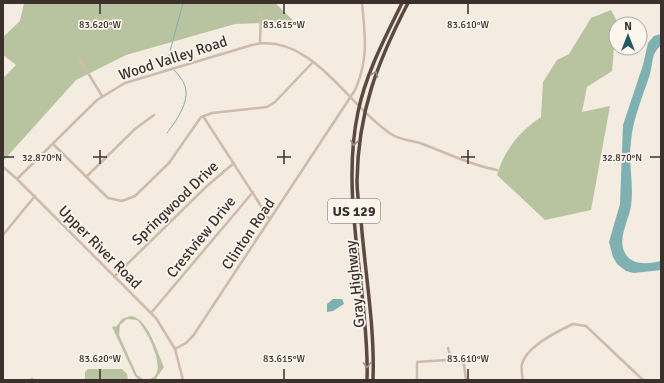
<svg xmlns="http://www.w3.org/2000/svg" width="664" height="383" viewBox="0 0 664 383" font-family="Signika,sans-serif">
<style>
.green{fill:#b8c4a0;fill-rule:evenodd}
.water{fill:#7fb0b2}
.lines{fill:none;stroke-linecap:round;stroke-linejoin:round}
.stream{stroke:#7fb0b2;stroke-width:1}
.minor{stroke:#cdbbac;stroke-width:2.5}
.highway{stroke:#5c4a42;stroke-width:3.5}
.oneway{stroke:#9c8e87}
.ticks{fill:none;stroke:#3b302b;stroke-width:1.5}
.labels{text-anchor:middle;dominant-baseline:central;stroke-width:3.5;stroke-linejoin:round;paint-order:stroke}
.shield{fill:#fbf5ee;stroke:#756b66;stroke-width:1}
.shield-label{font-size:14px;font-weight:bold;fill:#3b302b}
.street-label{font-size:15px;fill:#3b302b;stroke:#fbf5ee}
.ticks-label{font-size:10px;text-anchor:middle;fill:#3b302b;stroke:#fbf5ee;stroke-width:3.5;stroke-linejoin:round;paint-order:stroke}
</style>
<rect width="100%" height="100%" fill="#f4ebe1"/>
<!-- green -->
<path class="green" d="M24,3h251l25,24 -15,-5 -50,2 -109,31 -50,25 -72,80 -1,-82 13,-13 -13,-10v-18l17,-16z
M611,10l7,13 -2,1 -4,47 -25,16 -5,25 28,-6 -19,104 -46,10 -48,-45c8,-26 22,-43 44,-58l2,-35 14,-22 12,-6 22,-36z
M130,316c18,1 27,36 34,51l-9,13h-16l-4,-4 -23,-49 3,-1 1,1 6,-8zM127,319l10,1c9,7 38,63 6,59l-6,-4 -18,-40 1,-10z
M88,369h34l5,5 1,6h-43v-8z"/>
<!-- water -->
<path class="water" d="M661,34v12c-10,7 -8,18 -11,28 -7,22 -17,44 -19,67 -3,22 3,43 0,65 -2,14 -14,33 -6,47 7,13 24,11 36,8v9l-27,3 -8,-2 -9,-7 -4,-7 -4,-15 11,-38 3,-79 20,-60 5,-22 6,-7z
M333,299h9l2,5 -11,7 -6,1v-8z"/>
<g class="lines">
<!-- stream -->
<path class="stream" d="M172,66l-3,-11 14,-52
M167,133c9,-12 23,-31 18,-47 -2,-6 -7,-12 -11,-16"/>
<!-- minor -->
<path class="minor" d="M260,43l1,-30
M79,58l23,38
M203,116l67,104
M53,144l55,54 14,3 13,-5 34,-33 32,-46 11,-4 55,-6 8,-5 38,-40
M3,167l14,12 139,139 19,31 8,31
M86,177l49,-48 19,-14
M17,179l80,-79 28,-17 127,-38c58,-14 96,61 139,89 9,6 19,6 29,9 25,9 49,22 77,27
M3,235l32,-39
M114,277l93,-91 27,-23
M151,313l102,-121
M448,348l3,10
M175,349l11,-6 7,-7 162,-246c14,-31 10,-55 7,-87
M32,379v1
M417,380v-18l30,-2 4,-2 13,6 2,16
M523,380c-1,-5 -2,-11 -1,-16 4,-17 36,-33 51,-40l13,2 57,54"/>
<!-- highway -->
<path class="highway" d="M367,380c1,-22 -1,-44 -3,-66 -6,-67 -20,-136 -6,-202 8,-39 27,-74 44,-109
M373,380c2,-53 -8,-107 -12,-160 -2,-13 -4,-26 -4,-39 1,-69 20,-118 51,-178"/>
</g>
<!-- one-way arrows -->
<defs><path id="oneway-chevron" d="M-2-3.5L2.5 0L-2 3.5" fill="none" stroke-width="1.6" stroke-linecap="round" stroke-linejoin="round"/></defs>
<g class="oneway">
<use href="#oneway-chevron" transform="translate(375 74) rotate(-70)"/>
<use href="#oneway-chevron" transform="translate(354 143) rotate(96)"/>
<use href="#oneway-chevron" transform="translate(367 365) rotate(89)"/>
</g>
<!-- ticks -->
<path class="ticks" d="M100,4v10M284,4v10M468,4v10M100,150v14M284,150v14M468,150v14M4,157h10M93,157h14M277,157h14M461,157h14M650,157h10M100,369v10M284,369v10M468,369v10"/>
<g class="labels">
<!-- shield labels -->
<rect class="shield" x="328" y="199" width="52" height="24" rx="3"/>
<g class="shield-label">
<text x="354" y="211">US 129</text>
</g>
<!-- street labels -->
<g class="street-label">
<text transform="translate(173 58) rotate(-18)">Wood Valley Road</text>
<text transform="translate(175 203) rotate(-44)">Springwood Drive</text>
<text transform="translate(248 234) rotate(-56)">Clinton Road</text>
<text transform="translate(201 237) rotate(-51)">Crestview Drive</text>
<text transform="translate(100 247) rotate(45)">Upper River Road</text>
<text transform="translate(355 284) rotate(-96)">Gray Highway</text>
</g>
</g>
<g class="ticks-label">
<text x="100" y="28">83.620°W</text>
<text x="284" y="28">83.615°W</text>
<text x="468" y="28">83.610°W</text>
<text x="42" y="161">32.870°N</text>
<text x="622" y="161">32.870°N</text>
<text x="100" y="362">83.620°W</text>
<text x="284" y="362">83.615°W</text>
<text x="468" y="362">83.610°W</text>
</g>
<!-- border -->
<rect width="664" height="383" fill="none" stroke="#3b302b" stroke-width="8"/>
<!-- north arrow -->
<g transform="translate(628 36)"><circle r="19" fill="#fbf5ee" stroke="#aea6a0"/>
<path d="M0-3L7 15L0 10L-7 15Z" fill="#1f5a5e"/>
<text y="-6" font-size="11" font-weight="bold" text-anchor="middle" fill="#3b302b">N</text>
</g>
</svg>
